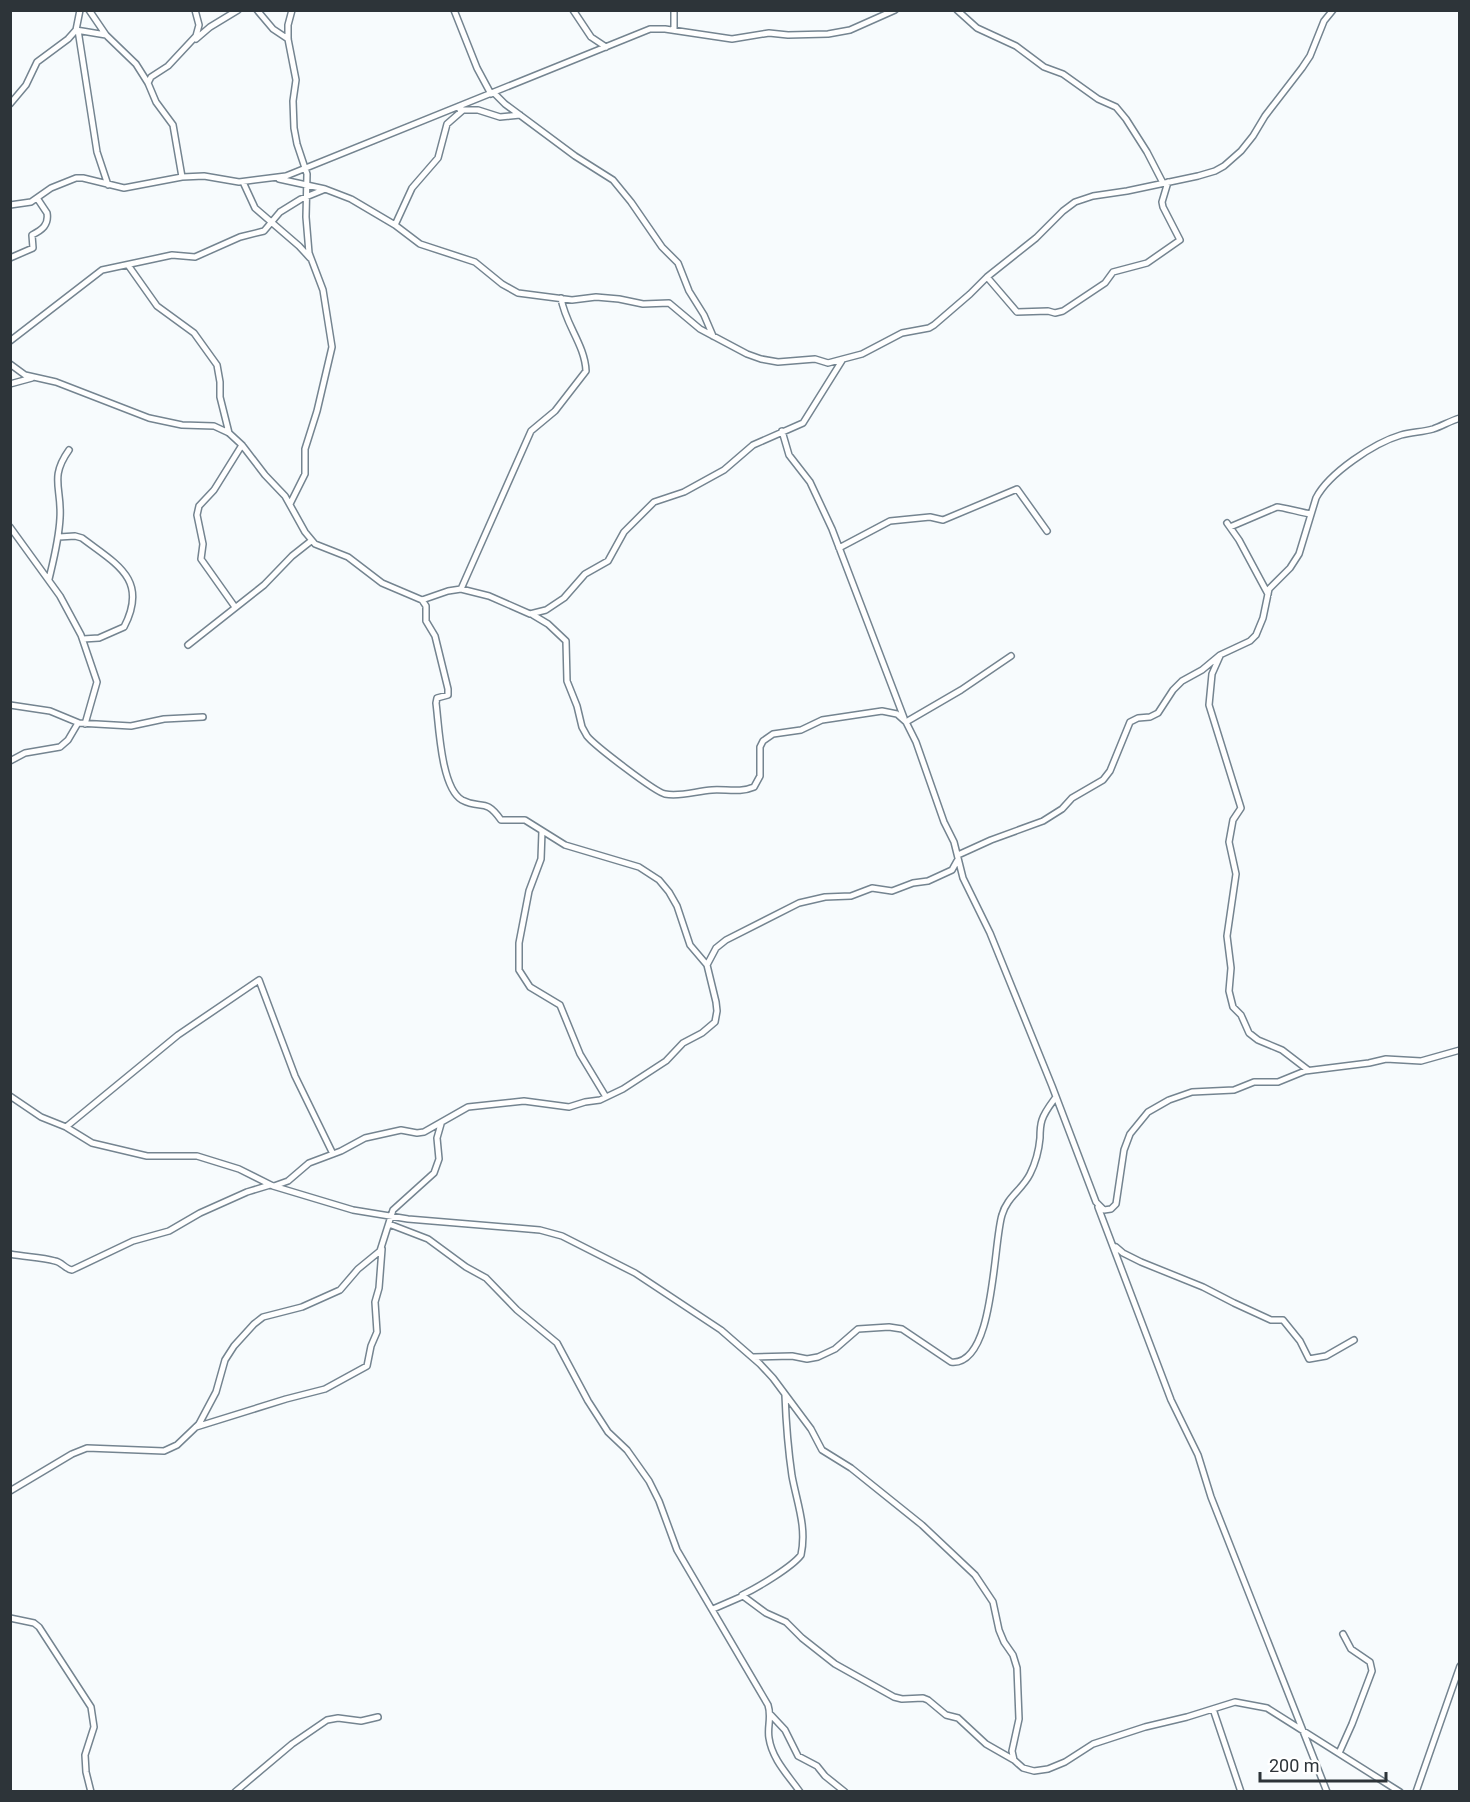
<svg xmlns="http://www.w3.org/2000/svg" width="1470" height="1802" viewBox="0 0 1470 1802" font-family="Roboto,sans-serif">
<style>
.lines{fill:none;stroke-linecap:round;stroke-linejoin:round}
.minor-casing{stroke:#748490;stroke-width:8}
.minor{stroke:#fff;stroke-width:5}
</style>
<rect width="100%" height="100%" fill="#f7fbfd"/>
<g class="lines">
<defs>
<path id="minor" d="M89,10l17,25 30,29 12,19 8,19 17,23 9,52
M257,10l16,19 15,10
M454,10l23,58 14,26
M573,10l18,27 15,10
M957,10l20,18 39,18 28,21 19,7 35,25 18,8 10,12 21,33 16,31
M76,30l30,5
M78,30l19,122 11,33
M674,30v-20
M196,39l14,-12 28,-17
M148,83l3,-6 17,-11 28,-30 3,-11 -4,-15
M494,93l11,11 70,52 38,24 18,22 31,45 16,16 11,28 15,24 9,21
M10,104l16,-19 11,-23 31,-23 8,-9 4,-20
M460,110h18l22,7 20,-2
M279,179l46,10 26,10 44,26 25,19 55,18 27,22 16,9 54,7 24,-3 23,2 24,5 26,-1 31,26 47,25 14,5 17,3 37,-3 13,4 15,-4
M243,182l12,26 44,38 11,12
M10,205l21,-3 20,-14 25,-10h7l41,10 58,-11 22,-1 35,6 47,-6 364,-147h15l67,10 37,-6 19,2 40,-1 22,-4 45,-20
M395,225l17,-37 26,-30 9,-34 16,-14
M10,258l23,-10 -1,-13c10,-5 17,-10 15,-22l-10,-15
M128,265l29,41 37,27 23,32 3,17v15l9,36
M987,277l30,35 31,-1 7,2 8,-2 42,-28 8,-11 34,-9 33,-23 -17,-33 -1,-5 6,-20
M10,341l92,-71 70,-15 23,2 45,-20 24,-6 16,-19 21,-13 22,-9
M10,364l15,11 31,7 93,36 33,7 32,1 15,7 13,12 23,30 20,21 20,36 10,12 33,13 34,26 40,17 26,-9 13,-2 28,7 41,18 16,-4 18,-12 21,-24 23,-13 16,-29 30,-30 30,-10 40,-22 29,-25 50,-22 40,-64 19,-5 40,-21 27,-5 5,-3 36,-31 17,-17 49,-39 27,-27 12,-9 18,-6 34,-5 71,-15 17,-5 9,-5 17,-15 12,-15 12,-20 37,-48 8,-12 14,-35 9,-11
M10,384l22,-6
M782,431l7,24 21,27 22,47 72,189
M290,504l15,-30v-25l12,-38 15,-64 -9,-57 -14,-37 -3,-36 1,-43 -10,-30 -3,-16 -1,-27 3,-21 -8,-41v-14l4,-15
M1227,523l12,17 29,54
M10,527l50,69 21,39 16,47 -12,42
M1230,527l47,-20c5,0 26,6 34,7
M59,537l16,-1 7,2c34,26 67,41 42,89l-25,11 -16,1
M839,548l51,-27 40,-4 13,3 74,-31 30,42
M49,579c5,-21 10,-40 11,-61 2,-30 -11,-40 9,-68
M461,589l70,-158 24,-20 31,-40c-1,-26 -21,-47 -25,-73
M422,600l4,6v15l9,15 13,53v6l-11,3 -1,5c3,23 5,85 26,97 19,10 23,-3 39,20h24l40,25 74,22 20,13 10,12 8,14 13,39 17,20
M235,607l-34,-48 2,-15 -6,-29 2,-9 15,-16 28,-45
M533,615l15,9 18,17 1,40 10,25 5,21 5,9c7,9 68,56 78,58 16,3 31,-3 47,-4 14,-1 28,3 42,-3l6,-11v-29l3,-6 10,-7 28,-4 21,-10 60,-9 15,3 9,8 10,20 28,80 10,20 9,36 27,55 62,153 44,116 8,8 7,-1 5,-5 8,-54 6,-16 18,-22 21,-12 23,-8 42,-2 20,-8h24l27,-11 64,-8 17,-4 35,2 39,-11
M188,645l76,-60 28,-29 19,-15
M1220,656l-8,18 -3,31 32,103 -8,12 -4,22 7,32 -9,62 4,32 -2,23 4,16 8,8 8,18 9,7 24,10 26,20
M10,705l40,6 29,12 52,3 33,-7 39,-2
M906,722l55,-32 50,-34
M10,761l15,-8 35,-6 8,-7 10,-17
M542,831l-1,28 -12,32 -10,52v27l11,17 30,18 20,49 26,43
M958,855l33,-15 52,-19 19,-12 10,-11 31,-18 7,-9 20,-49 8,-4 12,-1 8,-4 15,-23 9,-9 20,-11 18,-15 30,-14 6,-6 7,-17 6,-29 21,-21 9,-14 17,-56c13,-25 58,-55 85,-63 11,-3 22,-3 32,-6 9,-3 17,-8 27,-11
M10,1096l31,21 25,10 26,16 55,13h50l42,13 34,17 80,24 55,9 132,11 22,6 73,37 86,57 39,34 13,14 38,51 11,21 29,18 71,57 53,50 18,27 6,28 5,12 9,13 4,13 2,51 -7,32 2,9 9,8 11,3 14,-2 17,-7 28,-18 52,-17 42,-10 48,-15 32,6 133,84
M66,1127l112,-92 81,-55 36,96 38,78
M274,1186l14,-5 21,-18 32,-12 24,-13 36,-8 16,3 7,-1 44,-25 56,-6 45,6 16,-5 15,-2 23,-11 43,-28 17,-18 19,-10 13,-11 2,-11 -1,-9 -9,-37 9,-17 10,-8 73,-37 26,-6 26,-1 21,-8 20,3 21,-8 15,-2 24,-11 5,-9
M1098,1207l73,193 27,55 13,42 116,295
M389,1224l39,15 38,28 20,11 31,32 40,33 31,58 20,31 19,18 22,31 10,20 18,49 91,155c4,12 -1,22 1,33 3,21 19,37 31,54
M1116,1247l7,6 18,9 62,25 31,16 37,17h12l17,21 9,18 17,-3 28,-16
M10,1254c15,3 31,3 45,7 7,1 10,8 17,9l61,-29 36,-10 31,-18 47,-21 23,-7
M753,1357l39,-1 15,3 11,-2 17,-8 23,-20 31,-2 13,2 49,33c44,5 42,-119 51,-147 5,-18 20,-25 28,-41 5,-10 9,-25 10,-36 0,-6 0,-12 2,-18 3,-9 9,-16 14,-23
M196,1427l90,-28 39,-10 42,-23 4,-20 6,-14 -2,-30 4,-14 3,-39
M10,1491l62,-37 15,-6 77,3 13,-6 22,-21 17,-32 9,-32 9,-14 20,-22 9,-7 39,-10 38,-17 18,-21 22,-18 13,-41 41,-37 5,-14 -2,-21 4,-14
M742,1595c15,-7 50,-28 59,-40 6,-28 -4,-52 -9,-79 -4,-27 -6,-54 -7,-81
M713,1609l30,-13 23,17 20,9 16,16 33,26 59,33 8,2 21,-1 5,2 18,15 12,3 28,26 28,16
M10,1618l24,5 5,4 52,80 3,20 -9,28 1,17 5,20
M1213,1709l28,83
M771,1715l14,15 13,26 19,10 8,10 20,16
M1339,1753l13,-29 20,-53 -2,-9 -19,-13 -8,-15
M235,1792l57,-48 35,-24 11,-2 23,3 17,-4
M1416,1792l44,-126"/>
</defs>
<!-- minor casing -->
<use href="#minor" class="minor-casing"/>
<!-- minor -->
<use href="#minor" class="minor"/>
</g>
<!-- border -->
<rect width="1470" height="1802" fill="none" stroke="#2d3439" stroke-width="24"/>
<!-- scale -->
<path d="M1260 1772v9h126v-9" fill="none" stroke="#2d3439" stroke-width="3"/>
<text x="1269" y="1772" font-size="18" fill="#2d3439" stroke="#ffffff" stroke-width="4.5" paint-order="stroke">200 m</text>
</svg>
